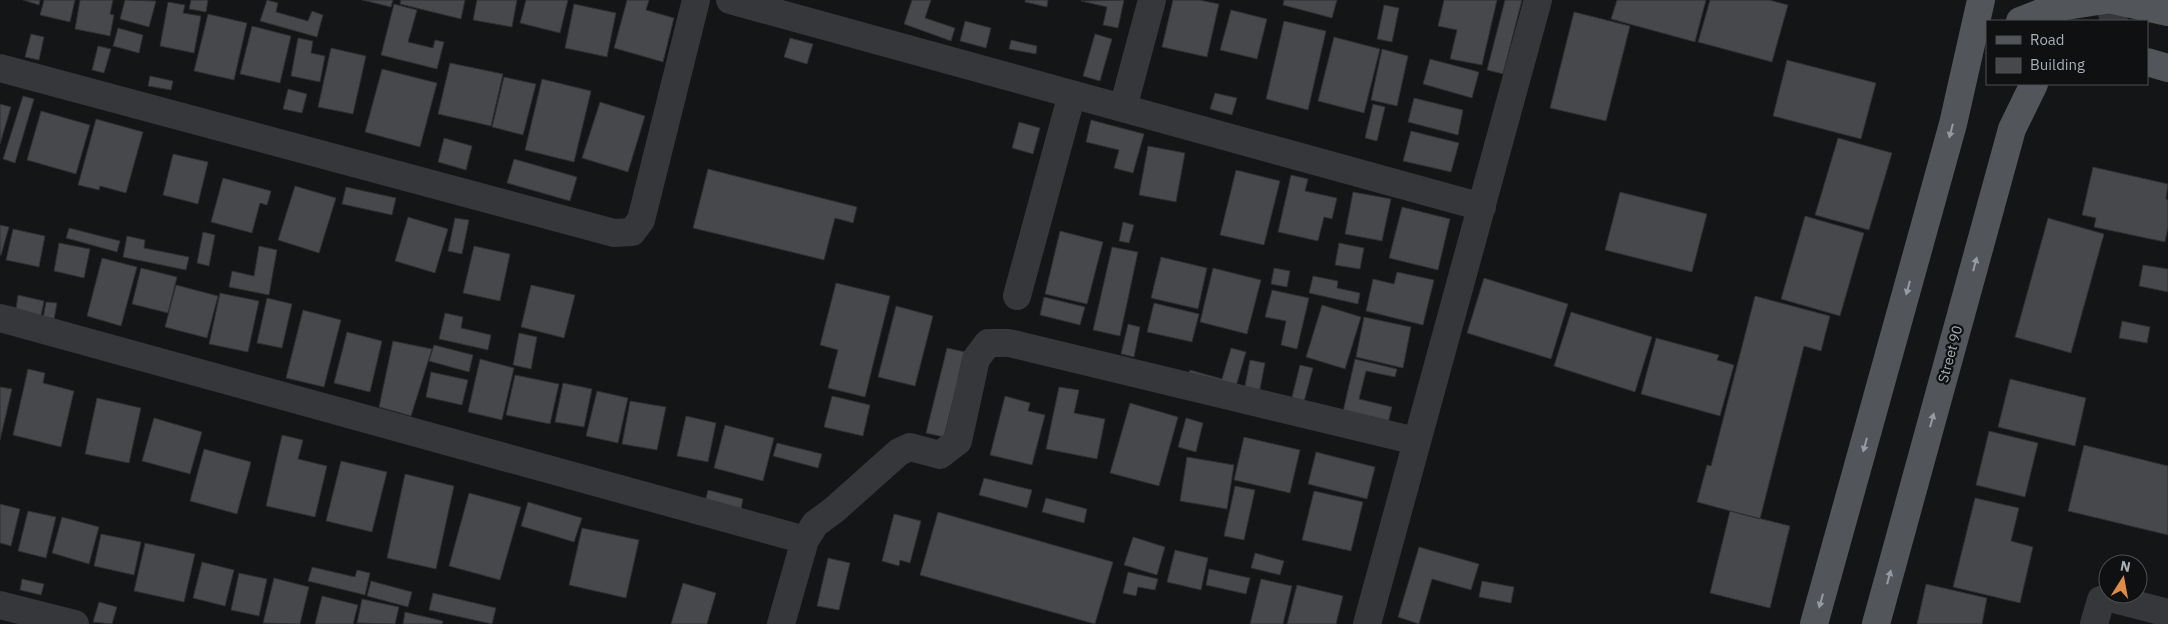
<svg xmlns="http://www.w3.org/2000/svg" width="2168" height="624" viewBox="0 0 2168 624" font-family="'IBM Plex Sans',sans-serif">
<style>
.building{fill:#46484b;stroke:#2f2f32}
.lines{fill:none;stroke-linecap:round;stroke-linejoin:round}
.minor{stroke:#36373a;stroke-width:28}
.major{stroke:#525559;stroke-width:28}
.oneway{fill:#979ca3}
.labels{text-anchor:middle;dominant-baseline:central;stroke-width:4.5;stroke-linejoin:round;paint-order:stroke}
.street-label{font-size:14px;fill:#a8aeb5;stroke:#0f1011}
</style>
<rect width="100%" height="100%" fill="#141516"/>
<!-- building -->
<path class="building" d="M23,0h17l-1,5z
M44,0h31l-5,22 -30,-7z
M80,0h33l-3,14 4,1 -4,21 -35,-7z
M125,0l31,1 -7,26 -29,-8z
M191,0h17l-2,12 -17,-3z
M267,0l11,3 -2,9 32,9 4,-10 11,4 -6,22 -57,-16z
M362,0h31l-2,7z
M401,0h64l-4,19 -61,-15z
M477,0h40l-5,27 -39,-7z
M526,0h42l-8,33 -40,-10z
M627,0h22l-3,10 28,8 -11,44 -49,-14z
M912,0h19l-6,18 30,10 -4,13 -47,-17z
M1025,0h23l-1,7 -22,-5z
M1124,0l-6,28 -15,-3 4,-18 -26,-6z
M1173,0h26l20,4 -12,53 -45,-10z
M1284,0h53l-5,18 -49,-13z
M1444,0h53l-15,65 -32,-6 7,-29 -19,-4z
M1505,0h17l-19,74 -16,-4z
M1617,0h89l-11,42 -84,-23z
M1710,0h59l19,5 -16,57 -74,-20z
M168,2l17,3 -2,8 18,3 -7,37 -34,-7z
M394,4l23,6 -9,32 25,6 2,-8 9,2 -7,27 -56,-14z
M574,4l42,9 -9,44 -42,-9z
M1384,5l15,3 -7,34 -15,-3z
M1231,10l36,9 -10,40 -37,-9z
M1574,12l56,14 -24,95 -56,-13z
M208,14l39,9 -13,57 -40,-9z
M965,21l26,7 -5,20 -26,-7z
M1284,21l42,10 -18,79 -42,-11z
M252,26l39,10 -11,47 -40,-9z
M118,28l25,7 -4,18 -26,-7z
M31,34l13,3 -5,23 -14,-3z
M1095,34l17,5 -12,42 -17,-5z
M1334,37l46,12 -16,64 -46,-12z
M298,38l15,3 -2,12 14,3 -5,26 -29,-6z
M790,38l23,6 -6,20 -23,-7z
M1011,40l26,6 -1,8 -27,-5z
M98,46l13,3 -7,24 -12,-3z
M331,48l35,8 -13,58 -35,-7z
M1382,49l26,7 -11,50 -26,-6z
M1430,59l49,13 -7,26 -49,-14z
M1787,60l89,23 -15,56 -88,-23z
M450,63l53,11 -12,52 -53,-12z
M382,69l55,14 -17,64 -55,-15z
M150,76l23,5 -2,9 -23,-4z
M504,77l32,7 -13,51 -31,-8z
M542,79l49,12 -17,71 -49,-12z
M288,89l19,5 -5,19 -19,-4z
M1215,93l22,5 -5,17 -22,-6z
M23,96l11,3 -19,64 -12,-4z
M1414,98l49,12 -5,25 -50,-13z
M600,102l45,14 -17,56 -46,-14z
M0,104l11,3 -11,37z
M1373,104l12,3 -8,34 -12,-3z
M41,111l49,14 -14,49 -49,-14z
M96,119l47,13 -17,61 -26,-7 -1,4 -21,-5z
M1091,120l53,14 -11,39 -19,-5 5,-18 -33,-8z
M1019,122l21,6 -7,26 -21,-6z
M1411,131l48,12 -8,29 -48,-11z
M444,138l28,8 -6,24 -28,-8z
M1838,138l54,15 -23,77 -54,-15z
M1148,146l37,7 -9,49 -37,-7z
M173,154l35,8 -10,42 -35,-9z
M514,159l63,18 -7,24 -63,-18z
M2093,167l75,17 -2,15 2,1v27l-3,15 -71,-15 2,-9 -14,-3z
M708,169l149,38 -4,16 -18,-5 -11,42 -131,-32z
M1236,170l44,11 -16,64 -44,-10z
M1291,175l17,4 -3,12 32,7 -5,21 -8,-2 -6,24 -40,-9z
M223,178l48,13 -4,14 -7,-2 -8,30 -41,-11z
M295,186l41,12 -17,55 -41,-13z
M346,187l50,11 -4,17 -50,-11z
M1353,192l38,7 -9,42 -37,-7z
M1620,192l87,22 -15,58 -87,-22z
M1402,207l48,12 -12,51 -49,-12z
M1805,216l59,17 -24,83 -59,-17z
M408,217l40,12 -13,44 -40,-12z
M455,218l14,2 -7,34 -14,-3z
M2048,218l56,16 -33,119 -56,-16z
M1123,222l11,3 -5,18 -10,-2z
M0,225l9,2 -8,28h-1z
M69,228l51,13 -3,11 -51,-14z
M13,229l32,7 -6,31 -33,-7z
M1060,231l43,11 -16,62 -42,-10z
M203,232l12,3 -6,31 -12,-3z
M127,236l18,4 -1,8 45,9 -3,13 -63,-13z
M59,243l31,6 -6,29 -30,-7z
M1339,243l25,5 -4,21 -25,-4z
M259,246l18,4 -8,45 -40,-8 3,-16 22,5z
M474,246l36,8 -10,47 -37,-8z
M1112,247l26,5 -18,84 -27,-6z
M1161,257l46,11 -9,41 -47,-11z
M102,258l35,9 -16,59 -34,-10z
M2143,265l25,4v23l-29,-6z
M141,268l36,9 -9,36 -36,-9z
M1213,268l48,12 -14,54 -47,-12z
M1274,268l16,3 -3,16 -16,-3z
M1397,272l37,8 -11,45 -57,-14 7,-32 21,5z
M1313,276l25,5 -1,7 23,5 -2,11 -49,-11z
M1484,278l84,26 -17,55 -84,-26z
M836,283l54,13 -25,101 -37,-9 10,-38 -18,-5z
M176,285l42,11 -11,42 -42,-11z
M531,285l44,10 -11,43 -43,-11z
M1272,290l37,8 -12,51 -16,-4 5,-24 -21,-4z
M220,293l39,8 -11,51 -39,-8z
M18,295l26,6 -5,24 -30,-19 7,2z
M1755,296l75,20 -9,35 -17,-5 -44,173 -63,-17 10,-37 4,1z
M1044,297l41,10 -5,18 -40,-10z
M267,298l25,6 -10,44 -25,-5z
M46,302l11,1 -5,28 -11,-2z
M1154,303l45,11 -7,28 -45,-10z
M1322,305l39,12 -16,52 -39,-12z
M896,306l37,10 -18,70 -37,-9z
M303,310l38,10 -17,67 -38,-9z
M1571,312l81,25 -17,55 -81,-26z
M445,313l18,4 -2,11 30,7 -3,15 -49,-11z
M1364,317l47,10 -8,41 -47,-11z
M2122,321l28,6 -3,16 -28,-5z
M1128,324l12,3 -6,30 -13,-3z
M347,332l35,9 -12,51 -36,-9z
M519,333l18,4 -6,32 -18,-4z
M1656,338l63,17 -2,5 17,5 -14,51 -79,-22z
M393,341l39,8 -21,67 -32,-9z
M434,345l39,10 -4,17 -40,-11z
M947,348l18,4 -21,85 -18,-4z
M1231,348l15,4 -12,41 -47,-13 3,-10 32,9z
M480,359l34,9 -12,52 -34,-8z
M1355,359l42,10 -2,8 -29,-6 -7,28 33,8 -5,20 -45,-11z
M1250,360l15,3 -6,31 -15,-3z
M1300,365l13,3 -11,41 -12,-4z
M28,369l17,4 -2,10 31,8 -13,56 -48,-12z
M431,372l37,8 -6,25 -36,-8z
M515,375l44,9 -9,40 -44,-9z
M2010,379l76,19 -11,48 -77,-19z
M563,383l29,6 -8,38 -29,-5z
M0,387l12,2 -12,51z
M1059,387l20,3 -5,23 31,6 -8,40 -51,-10z
M597,391l31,7 -10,45 -32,-7z
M832,396l38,9 -7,31 -39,-9z
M1005,396l25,7 -2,8 17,4 -13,50 -42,-10z
M97,398l44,10 -12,55 -44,-9z
M630,401l36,6 -9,43 -35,-6z
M1130,403l48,14 -19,69 -49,-13z
M686,416l30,7 -8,39 -31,-6z
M154,418l48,14 -12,42 -48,-13z
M1186,418l17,5 -7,29 -18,-5z
M725,425l49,13 -11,43 -49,-13z
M1989,431l49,12 -13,54 -49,-12z
M282,435l21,5 -5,19 29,7 -12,51 -49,-11z
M1244,437l56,13 -10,43 -56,-13z
M777,443l45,11 -4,14 -45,-12z
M2084,445l84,21v69l-100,-24z
M204,449l47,13 -14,52 -47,-13z
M1316,452l59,15 -8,32 -59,-15z
M1187,457l47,8 -7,44 -47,-8z
M341,461l46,11 -15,60 -46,-11z
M405,474l49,12 -18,83 -49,-11z
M984,478l48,12 -5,18 -48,-13z
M1235,486l20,4 -11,50 -20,-4z
M708,490l35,9 -4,20 -36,-9z
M1314,491l49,11 -12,49 -49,-11z
M469,493l52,14 -21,73 -51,-14z
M1046,498l41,11 -3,14 -42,-11z
M1975,498l44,10 -8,33 22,6 -13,56 -67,-16z
M528,502l54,16 -8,24 -53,-16z
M0,504l20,5 -9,37 -11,-3z
M28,511l28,6 -10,41 -28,-7z
M1730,511l60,15 -20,82 -60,-15z
M938,512l175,50 -18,62 -175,-49z
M894,514l27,7 -11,42 -10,-3 -1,6 -17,-5z
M62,517l37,10 -10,37 -37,-11z
M582,528l57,12 -13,58 -57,-13z
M101,534l40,8 -7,33 -40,-9z
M1133,537l32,10 -8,28 -33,-10z
M145,543l50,11 -11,48 -50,-11z
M1419,547l60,17 -8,26 -39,-11 -13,45 -21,-7z
M1175,550l33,8 -7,32 -34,-8z
M1255,553l29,8 -4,14 -29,-7z
M828,558l22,5 -11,47 -22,-4z
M202,562l32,8 -9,36 -32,-8z
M312,567l43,10 2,-7 13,3 -5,22 -57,-14z
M1209,569l41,9 -4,16 -40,-9z
M1128,572l30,7 -3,11 -17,-3 -2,9 -13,-3z
M239,573l28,6 -8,37 -28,-6z
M274,578l35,9 -9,37 -37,-1z
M22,579l22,5 -3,11 -21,-5z
M1261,579l31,7 -9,38h-33z
M371,581l41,11 -4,15 -41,-11z
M1482,581l32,6 -3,16 -32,-6z
M683,583l33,10 -9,31h-36z
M1926,584l61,14 -5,26h-65z
M1297,585l46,11 -7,28h-49z
M433,593l63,15 -4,16 -63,-14z
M322,596l36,9 -5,19h-38z
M362,599l37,8 -4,17 -38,-1z
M99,602l18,5 -5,17 -19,-2z
M405,612l38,9 -1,3h-39z"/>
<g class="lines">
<!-- minor -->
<path class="minor" d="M730,0l752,207
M2109,0l5,21
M0,68l614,165 18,-1 9,-12 55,-220
M1123,108l29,-108
M1017,296l55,-202
M0,318l805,222
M0,605l75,19
M781,624l24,-84 10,-16 19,-14 65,-58 11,-5 30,8 18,-14 18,-82 12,-16h21l407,98
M1367,624l171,-624
M2094,624l7,-24 9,-2 58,15"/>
<!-- major -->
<path class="major" d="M2113,0l55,12
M2020,21l33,-13 52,-8
M2147,62l21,6
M1814,624l139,-500 28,-124
M1876,624l136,-495 22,-45"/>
</g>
<!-- one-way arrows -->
<defs><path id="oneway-solid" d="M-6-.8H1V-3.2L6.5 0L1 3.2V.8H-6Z" transform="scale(1.25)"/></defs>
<g class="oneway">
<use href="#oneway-solid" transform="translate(1951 131) rotate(105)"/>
<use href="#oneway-solid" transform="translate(1975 264) rotate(-75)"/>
<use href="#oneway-solid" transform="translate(1908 288) rotate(105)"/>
<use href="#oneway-solid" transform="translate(1932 420) rotate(-75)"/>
<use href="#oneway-solid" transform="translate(1865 445) rotate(105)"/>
<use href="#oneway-solid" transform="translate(1889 577) rotate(-75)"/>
<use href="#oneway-solid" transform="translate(1821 601) rotate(106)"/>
</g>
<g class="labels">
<!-- street labels -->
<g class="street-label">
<text transform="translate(1950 354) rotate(-75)">Street 90</text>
</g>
</g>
<!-- legend -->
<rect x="1986" y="20" width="162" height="65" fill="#0f1011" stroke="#4c4f53"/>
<rect x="1996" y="36" width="25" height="8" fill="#525559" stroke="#4c4f53"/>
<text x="2030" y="45" font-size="15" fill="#a8aeb5">Road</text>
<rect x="1996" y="58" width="25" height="15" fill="#46484b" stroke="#4c4f53"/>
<text x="2030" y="70" font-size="15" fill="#a8aeb5">Building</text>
<!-- north arrow -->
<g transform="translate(2123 579) rotate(11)"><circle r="24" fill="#0f1011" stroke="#4c4f53"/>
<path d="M0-4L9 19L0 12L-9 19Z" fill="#dd8b45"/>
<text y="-8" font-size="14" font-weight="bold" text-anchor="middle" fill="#a8aeb5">N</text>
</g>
</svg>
